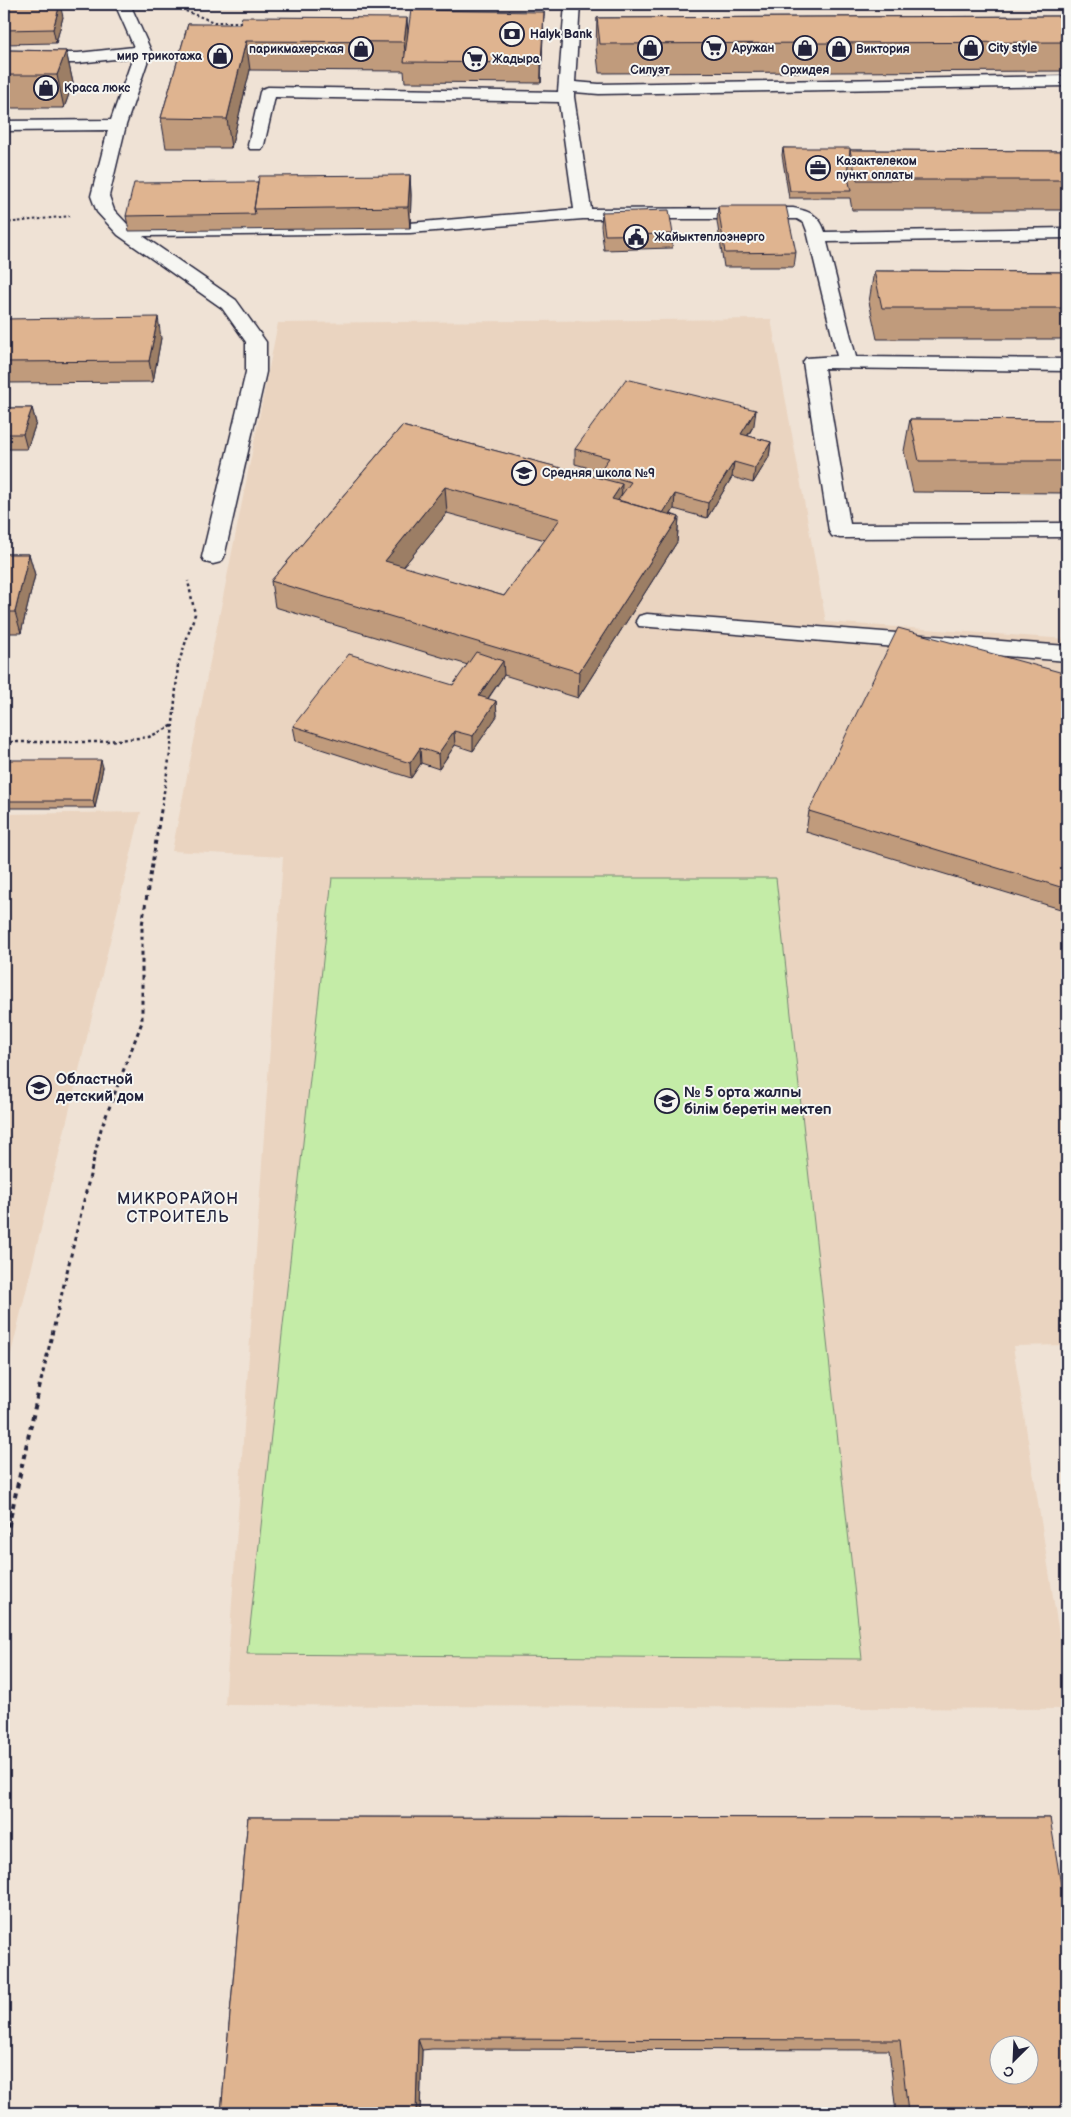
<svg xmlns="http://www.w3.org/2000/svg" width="1071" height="2117" viewBox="0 0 1071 2117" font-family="'Balsamiq Sans',sans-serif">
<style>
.built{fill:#ead4c0}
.green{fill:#c4eca7;stroke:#738771}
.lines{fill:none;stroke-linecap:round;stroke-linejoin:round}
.minor-casing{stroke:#22223b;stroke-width:3}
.path-far3{stroke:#22223b;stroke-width:2;stroke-dasharray:2.5 2.5;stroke-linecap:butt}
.path-far2{stroke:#22223b;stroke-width:2.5;stroke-dasharray:3 3;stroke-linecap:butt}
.path-far1{stroke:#22223b;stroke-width:3;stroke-dasharray:4 4;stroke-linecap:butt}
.path{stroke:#22223b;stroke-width:4;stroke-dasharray:5 5;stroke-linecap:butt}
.minor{fill:#f6f6f2;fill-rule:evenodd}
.wall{fill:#c09b7c;stroke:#22223b;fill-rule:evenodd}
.shaded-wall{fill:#9c7e65;stroke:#22223b}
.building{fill:#dfb490;stroke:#22223b;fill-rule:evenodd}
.labels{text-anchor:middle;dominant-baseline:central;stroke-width:4;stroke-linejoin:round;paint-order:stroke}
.far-poi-label{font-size:12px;font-weight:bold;fill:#22223b;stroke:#f6f6f2;text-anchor:start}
.poi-label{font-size:15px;font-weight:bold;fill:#22223b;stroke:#f6f6f2;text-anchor:start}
.neighbourhood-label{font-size:16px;letter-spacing:1px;fill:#22223b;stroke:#f6f6f2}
</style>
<rect width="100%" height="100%" fill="#efe2d5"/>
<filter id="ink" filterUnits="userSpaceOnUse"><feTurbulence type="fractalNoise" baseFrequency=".02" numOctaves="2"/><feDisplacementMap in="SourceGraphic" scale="10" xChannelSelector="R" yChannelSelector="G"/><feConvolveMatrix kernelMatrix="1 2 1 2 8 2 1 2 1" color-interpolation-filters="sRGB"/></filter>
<g filter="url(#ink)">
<!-- built -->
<path class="built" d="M771,319l55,303 241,17v706l-54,1 54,338v25l-842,-4 58,-848 -111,-6 106,-528z
M141,812l-132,550 -5,27v-575z"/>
<!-- green -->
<path class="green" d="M332,878h444l86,781 -615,-5z"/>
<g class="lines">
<defs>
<path id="minor" d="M115,4h15l21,47 -25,74 -17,71 5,14 15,16 281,-3 164,-14 -15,-107 -284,-5 -11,48 -2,4h-12l-2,-4 12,-53 2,-3 6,-2 290,5 7,-88h15l-5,78 24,2 468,-8v10l-468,8 -25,-2v5l17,112 202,-1c16,3 27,7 32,24l242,-4v10l-240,4 29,115 211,2v12l-243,-3 26,156 217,-1v14l-227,1 -8,-2 -3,-5 -26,-169 3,-4 31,-2 -30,-125 -3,-8 -7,-4h-214l-173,14 -267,3 93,64 30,42v30l-42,185 -3,5 -8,2 -8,-2 -3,-5 44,-185v-30l-24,-34 -104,-73 -21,-23 -6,-16 17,-66 -104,1v-10l107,-1 22,-63 -55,6h-74v-10h74l56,-6z
M647,614l420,32v15l-428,-35 -3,-5 3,-5z"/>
</defs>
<!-- minor casing -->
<use href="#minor" class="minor-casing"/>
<!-- path-far3 -->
<path class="path-far3" d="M167,4l47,18h30
M4,223l66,-7"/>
<!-- path-far2 -->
<path class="path-far2" d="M4,742h93l52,-5 23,-11
M162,805l9,-58 7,-82 17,-51 -7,-33"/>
<!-- path-far1 -->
<path class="path-far1" d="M41,1381l60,-252 41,-107v-97l20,-121"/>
<!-- path -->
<path class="path" d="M4,1546l37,-166"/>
<!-- minor -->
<use href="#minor" class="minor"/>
</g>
<!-- wall -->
<path class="wall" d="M4,5l59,12 -7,26 -52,1z
M544,12l-3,71 -136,-1 -1,-11 -154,-1 -19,78h-65l-5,-30 27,-94 220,8z
M1067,16v55l-468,2 -3,-26 1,-29z
M4,50l62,1 7,32 -9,25h-60z
M783,148l67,2 217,1v59h-215l-2,-12h-61l-7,-43z
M410,175l1,20 -1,33 -281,3 -3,-15 132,-34z
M718,206l78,46 -2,15h-70l-7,-46z
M602,212l71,22 -1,14 -68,2 -3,-24z
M874,271l193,1v67h-190l-8,-37z
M4,319l157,19 -8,44 -149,1z
M4,408h28l4,15 -9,26h-23z
M910,419l157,1v73l-154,-1 -9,-41z
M754,425l-6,11 23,6 -2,15 -16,26 -21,-6 -25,41 -33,-9 -3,5 8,3 -2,25 -99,156 -74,-23 -16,24 8,2 1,15 -24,35 -18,-6 -16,24 -18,-6 -10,15 -115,-37 -3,-15 160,-41 15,-20 -193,-58 -4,-26 131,-155 196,52v-5l2,-2 -25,-7v-15zM447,513l98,27 -41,56 -101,-29z
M4,554h25l6,21 -14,58h-17z
M1067,674v237l-261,-79 3,-21z
M4,760l99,7 -8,41h-91z
M1067,1142v22l-6,-2z
M248,1817l802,1 17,295h-171l-7,-63 -457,-1 -10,1 -2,63h-199z"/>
<!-- shaded-wall -->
<path class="shaded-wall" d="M60,4l3,13 -7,26 -3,-14z
M544,12l-1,19 -2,52v-20z
M407,18l2,29 -3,15 -2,-20z
M246,41l4,29 -19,78 -4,-29z
M66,51l7,32 -9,25 -7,-33z
M410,175l1,20 -1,33 -2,-21z
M158,317l3,21 -8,44 -4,-21z
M32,408l4,15 -9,26 -4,-15z
M756,410l-2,15 -15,24 2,-15z
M771,442l-2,15 -16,26 2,-15z
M734,462l-2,15 -25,41 1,-15z
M622,484l-1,26 -9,-11z
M445,487l2,26 -60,74 -2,-26z
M675,494l-1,15 -18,28 1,-15z
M679,517l-2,25 -99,156 1,-26z
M29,554l6,21 -14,58 -6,-21z
M503,661l1,14 -25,36v-15z
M496,701l1,15 -24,35v-15z
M454,731l1,14 -16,24 -1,-15z
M420,748l1,15 -10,15 -1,-15z
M101,760l2,7 -8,41 -2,-7z
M418,2039l4,11 -2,63h-4z"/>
<!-- building -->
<path class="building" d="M60,4l-7,25 -49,1v-25z
M411,10l133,2 -3,51 -137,-1z
M1067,16v26l-467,2 -3,-26z
M242,17l165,1 -3,24 -158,-1 -19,78 -66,-1 27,-94h52z
M4,50l62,1 -9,24h-53z
M783,148h67v2l-3,23 4,18h-61z
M850,150l217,1v29h-210z
M410,175l-2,32 -154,2 5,-33z
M258,182l-4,27 1,5 -129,2 8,-33z
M718,206h68l10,46 -71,1z
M669,210l4,24 -68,1 -3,-23z
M874,271l193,1v36h-185z
M158,317l-9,44 -145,1v-43z
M626,379l130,31 -15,24 30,8 -16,26 -21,-6 -26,41 -33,-9 -12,19 -45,-13 13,-18 -33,-9 11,-15 -34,-9z
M4,408h28l-9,26h-19z
M910,419l157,1v41h-148z
M402,426l220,58 -10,15 67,18 -100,155 -308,-91zM445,487l115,32 -56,77 -119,-35z
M4,554h25l-14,58h-11z
M898,628l169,46v215l-258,-78z
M476,652l27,9 -24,35 17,5 -23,35 -19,-5 -16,23 -18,-6 -10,15 -117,-37 56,-72 104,31z
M4,760h97l-8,41h-89z
M248,1817l802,1 17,104v191h-159l-8,-73 -471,-1h-11l-2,74h-195zM998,2044h30v30h-30z"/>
</g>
<!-- icons -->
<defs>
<symbol id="bank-ring" viewBox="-11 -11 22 22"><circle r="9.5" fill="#f6f6f2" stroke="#22223b" stroke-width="1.5"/><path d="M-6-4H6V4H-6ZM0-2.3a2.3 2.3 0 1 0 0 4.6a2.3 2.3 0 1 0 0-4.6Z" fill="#22223b"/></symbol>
<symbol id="shop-ring" viewBox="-11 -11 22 22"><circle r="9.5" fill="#f6f6f2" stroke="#22223b" stroke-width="1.5"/><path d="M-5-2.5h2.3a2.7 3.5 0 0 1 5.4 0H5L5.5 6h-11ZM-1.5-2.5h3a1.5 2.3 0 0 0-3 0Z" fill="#22223b"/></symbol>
<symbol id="supermarket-ring" viewBox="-11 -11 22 22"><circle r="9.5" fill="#f6f6f2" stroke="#22223b" stroke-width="1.5"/><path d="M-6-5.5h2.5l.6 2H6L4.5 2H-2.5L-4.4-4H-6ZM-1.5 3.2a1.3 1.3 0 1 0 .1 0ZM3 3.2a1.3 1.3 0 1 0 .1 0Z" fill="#22223b"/></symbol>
<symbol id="office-ring" viewBox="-11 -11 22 22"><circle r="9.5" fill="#f6f6f2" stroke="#22223b" stroke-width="1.5"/><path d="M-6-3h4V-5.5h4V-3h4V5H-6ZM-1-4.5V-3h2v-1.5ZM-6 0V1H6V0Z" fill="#22223b"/></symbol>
<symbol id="civic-ring" viewBox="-11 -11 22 22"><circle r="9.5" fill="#f6f6f2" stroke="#22223b" stroke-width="1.5"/><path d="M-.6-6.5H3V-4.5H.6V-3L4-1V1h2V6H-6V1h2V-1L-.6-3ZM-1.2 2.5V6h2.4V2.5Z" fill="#22223b"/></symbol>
<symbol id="school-ring" viewBox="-11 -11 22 22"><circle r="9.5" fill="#f6f6f2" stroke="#22223b" stroke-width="1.5"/><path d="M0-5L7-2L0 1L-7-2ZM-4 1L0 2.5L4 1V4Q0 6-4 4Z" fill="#22223b"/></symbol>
</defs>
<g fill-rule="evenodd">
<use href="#bank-ring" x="498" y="20" width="28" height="28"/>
<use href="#shop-ring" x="636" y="34" width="28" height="28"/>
<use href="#supermarket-ring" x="700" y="34" width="28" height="28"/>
<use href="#shop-ring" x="791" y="34" width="28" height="28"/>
<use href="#shop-ring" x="957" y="34" width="28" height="28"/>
<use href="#shop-ring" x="347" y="35" width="28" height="28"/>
<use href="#shop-ring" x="825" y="35" width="28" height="28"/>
<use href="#shop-ring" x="206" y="42" width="28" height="28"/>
<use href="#supermarket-ring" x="461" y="45" width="28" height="28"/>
<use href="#shop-ring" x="32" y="74" width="28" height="28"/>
<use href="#office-ring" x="804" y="154" width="28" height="28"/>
<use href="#civic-ring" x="622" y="223" width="28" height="28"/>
<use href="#school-ring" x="510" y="459" width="28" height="28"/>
<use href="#school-ring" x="25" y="1074" width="28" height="28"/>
<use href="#school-ring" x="653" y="1087" width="28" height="28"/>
</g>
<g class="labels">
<!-- far-poi labels -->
<g class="far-poi-label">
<text x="530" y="34">Halyk Bank</text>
<text x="732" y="48">Аружан</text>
<text x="988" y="48">City style</text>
<text x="344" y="49" text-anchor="end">парикмахерская</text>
<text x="856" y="49">Виктория</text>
<text x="202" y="56" text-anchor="end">мир трикотажа</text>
<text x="492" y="59">Жадыра</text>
<text x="650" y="70" text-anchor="middle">Силуэт</text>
<text x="805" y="70" text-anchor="middle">Орхидея</text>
<text x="64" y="88">Краса люкс</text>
<text x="836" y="161">Казактелеком<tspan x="836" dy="14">пункт оплаты</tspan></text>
<text x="654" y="237">Жайыктеплоэнерго</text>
<text x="542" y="473">Средняя школа №9</text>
</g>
<!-- poi labels -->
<g class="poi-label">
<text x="56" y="1079">Областной<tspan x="56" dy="17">детский дом</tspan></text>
<text x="684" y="1092">№ 5 орта жалпы<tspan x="684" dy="17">білім беретін мектеп</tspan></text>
</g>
<!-- neighbourhood labels -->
<g class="neighbourhood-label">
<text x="178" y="1199">МИКРОРАЙОН<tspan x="178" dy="18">СТРОИТЕЛЬ</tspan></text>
</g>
</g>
<!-- margin -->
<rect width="1071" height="2117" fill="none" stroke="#f6f6f2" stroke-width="20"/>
<rect x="10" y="10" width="1051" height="2097" fill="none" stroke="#22223b" stroke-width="2" filter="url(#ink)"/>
<!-- north arrow -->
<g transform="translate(1014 2060) rotate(204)"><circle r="24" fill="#f6f6f2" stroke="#a1a1a9"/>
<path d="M0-4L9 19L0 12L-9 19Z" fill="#22223b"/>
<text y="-8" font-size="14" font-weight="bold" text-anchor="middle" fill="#22223b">С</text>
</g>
</svg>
